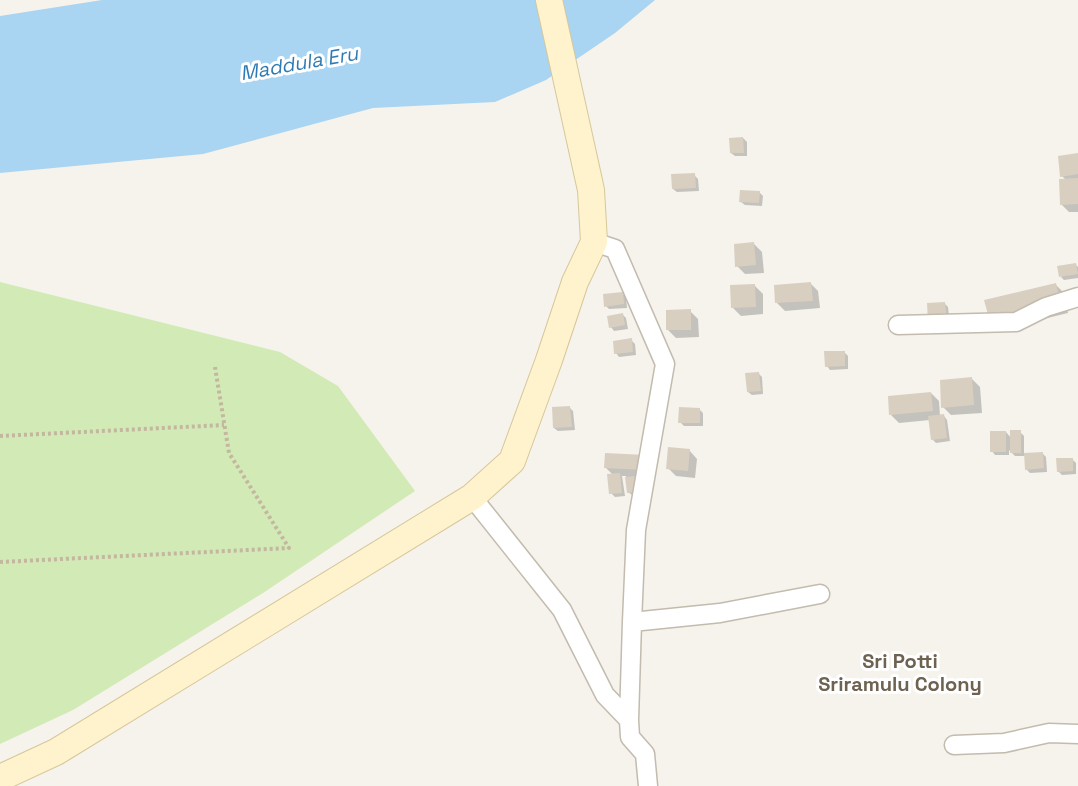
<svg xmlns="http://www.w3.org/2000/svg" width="1078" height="786" viewBox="0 0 1078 786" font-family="'Space Grotesk',sans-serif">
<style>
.green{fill:#d2eab5}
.water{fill:#a9d4f2}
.shadow{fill:#0003}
.building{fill:#d8cfc1}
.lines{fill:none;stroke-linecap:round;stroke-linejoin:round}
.minor-casing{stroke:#c2bbae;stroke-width:21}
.secondary-casing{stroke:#d6c79b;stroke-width:28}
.path{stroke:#c4b79f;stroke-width:4;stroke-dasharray:3 3;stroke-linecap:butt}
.minor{stroke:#fff;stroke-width:18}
.secondary{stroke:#fff3cd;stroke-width:26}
.labels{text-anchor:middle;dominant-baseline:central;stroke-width:6;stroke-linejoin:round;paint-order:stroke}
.water-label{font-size:20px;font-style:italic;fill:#2e7ab2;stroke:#fff}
.neighbourhood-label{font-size:20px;font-weight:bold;fill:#6e6250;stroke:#fff}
</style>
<rect width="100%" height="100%" fill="#f6f3ec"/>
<!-- green -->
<path class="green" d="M0,282l280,70 58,34 77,105 -152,102 -190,117 -73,34z"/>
<!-- water -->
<path class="water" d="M102,0h553l-40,33 -69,47 -51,22 -122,6 -170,46 -203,19v-157z"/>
<!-- shadow -->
<path class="shadow" d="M743,138l4,4v14h-12l-4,-3z
M1078,155v57h-9l-8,-8 5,-24 -4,-4z
M694,175l4,4 1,12 -22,1 -4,-3z
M759,192l4,4 -1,10 -17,-1 -4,-3z
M754,244l8,8 2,21 -19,1 -8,-8z
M1075,264l3,3v11l-14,2 -3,-3z
M810,283l8,8 2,17 -35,3 -8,-8z
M1056,285l8,8 4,20 -69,17z
M755,286l8,8v20l-22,2 -8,-8z
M622,293l4,4 1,11 -18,1 -3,-3z
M944,303l4,4 2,19 -22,-21z
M690,311l8,8 1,18 -23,1 -8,-8z
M623,315l3,3 2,11 -14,2 -3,-4z
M631,340l4,4 1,11 -17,2 -3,-4z
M844,352l4,4v13l-18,1 -3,-4z
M758,373l4,4 1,17 -11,1 -4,-3z
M972,379l8,8 2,26 -31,2 -8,-8z
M931,393l8,8 1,15h4l3,4 3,21 -14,2 -4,-4 -2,-19 -31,3 -8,-8z
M570,408l3,3 2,19 -17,1 -4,-3z
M700,410l3,3v13h-19l-4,-4z
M1006,432l5,6 9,-6 4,4v18l18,-1 4,4 1,15 -17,1 -4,-4v-13h-11l-6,-6v5h-14l-3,-4z
M689,450l8,9 -2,19 -19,-2 -8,-8z
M646,456l4,38 -18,1 -4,-3 -2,-16h-4l3,20 -10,1 -4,-4 2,-18 -8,-8z
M1072,459l4,4v11l-14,1 -4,-4z"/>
<!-- building -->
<path class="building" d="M743,137l1,16h-14l-1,-15z
M1078,153v21l-18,3 -2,-21z
M695,173l1,15 -24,1 -1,-15z
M1078,178v26l-18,1 -1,-26z
M740,190l20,1 -1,12 -20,-1z
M754,242l2,23 -21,2 -1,-23z
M1076,263l2,11 -19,3 -2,-11z
M811,282l2,19 -38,2 -1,-18z
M1056,283l5,22 -71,17 -6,-22z
M755,284l1,23 -25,1 -1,-23z
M623,292l1,12 -20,3 -1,-13z
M945,302l2,21 -19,1 -1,-21z
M691,309v21h-25v-20z
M623,313l2,12 -16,3 -2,-12z
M632,338l1,14 -19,2 -1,-13z
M824,351h21v15l-20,1z
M759,372l2,19 -14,1 -2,-19z
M972,377l2,28 -33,3 -1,-28z
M931,392l2,19 -44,4 -1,-19z
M570,406l2,21 -19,1 -1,-21z
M679,407l21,1v15h-22z
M944,414l3,24 -16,2 -3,-24z
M1010,430h11v23h-11z
M990,431h16v21h-16z
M668,447l22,2 -2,22 -22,-2z
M1043,452l1,16 -19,2 -1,-17z
M605,453l41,2v15l-42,-2z
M1056,458h17v13l-16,1z
M620,473l2,20 -13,1 -2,-20z
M645,475l2,15 -20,3 -2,-16z"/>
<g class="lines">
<defs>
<path id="minor" d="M594,242l21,7 50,115 -29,166 -4,92 -3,98 1,17 15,17 3,32
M898,325l118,-3 30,-15 32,-10
M472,497l90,113 43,85 24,25
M632,622l88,-9 100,-19
M954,745l50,-2 45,-10 29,1"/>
<path id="secondary" d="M0,778l56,-26 416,-255 40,-36 37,-101 26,-78 19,-40 -3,-52 -42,-190"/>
</defs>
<!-- minor casing -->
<use href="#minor" class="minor-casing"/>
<!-- secondary casing -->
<use href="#secondary" class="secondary-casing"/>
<!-- path -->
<path class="path" d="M0,436l224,-11
M0,562l289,-14 -60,-95 -14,-86"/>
<!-- minor -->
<use href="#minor" class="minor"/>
<!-- secondary -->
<use href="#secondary" class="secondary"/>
</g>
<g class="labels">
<!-- water labels -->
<g class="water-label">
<text transform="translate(299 63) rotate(-10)">Maddula Eru</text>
</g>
<!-- neighbourhood labels -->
<g class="neighbourhood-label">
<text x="900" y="661">Sri Potti<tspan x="900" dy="23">Sriramulu Colony</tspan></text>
</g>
</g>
</svg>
